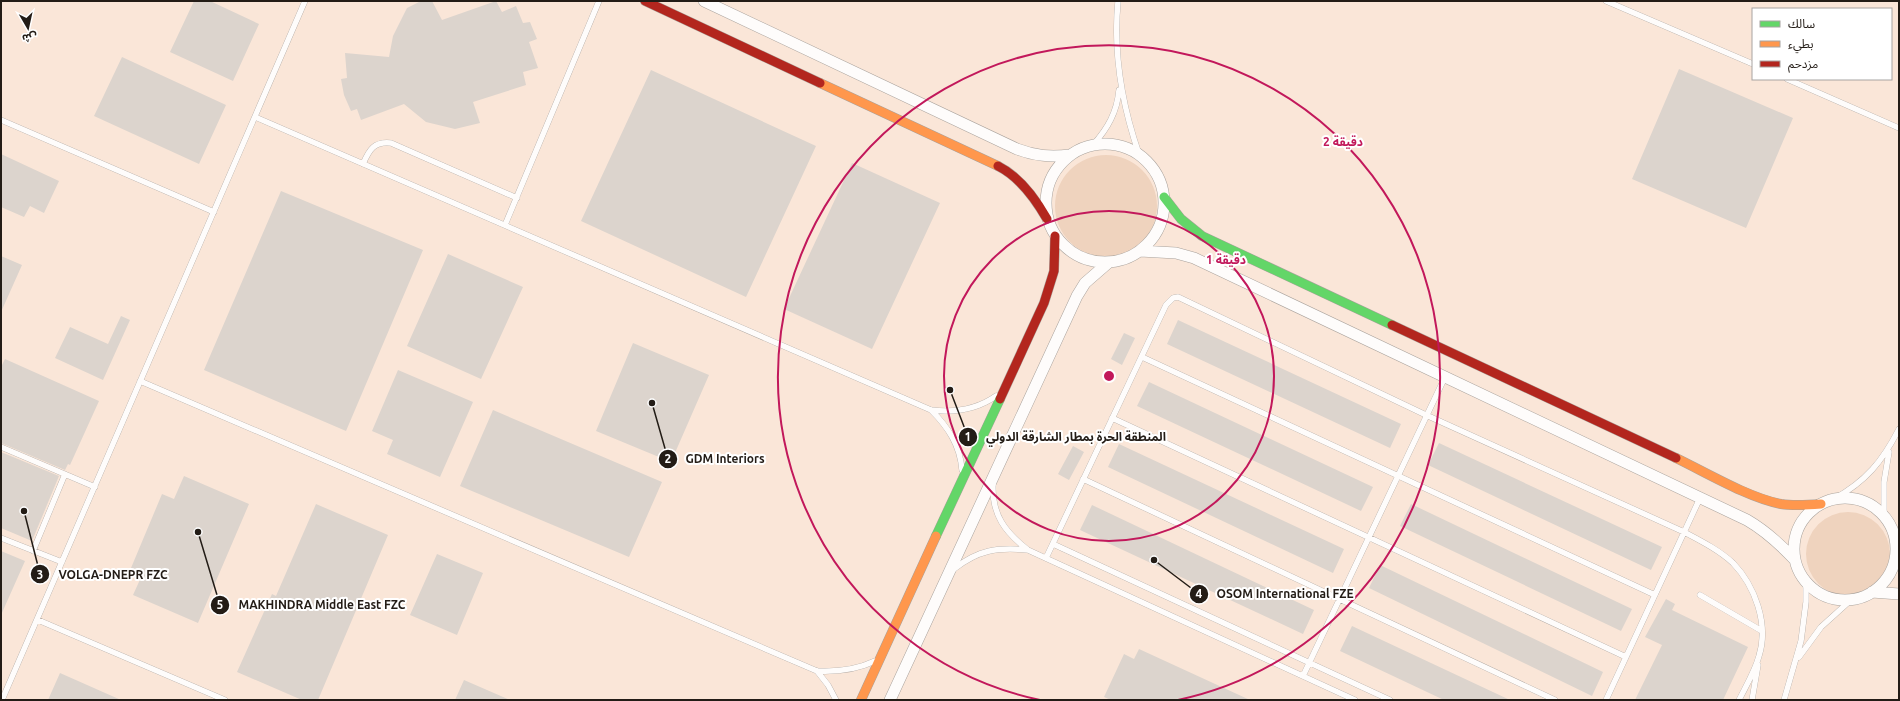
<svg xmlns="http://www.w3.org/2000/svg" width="1900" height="701" viewBox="0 0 1900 701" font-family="Ubuntu,'Noto Sans Arabic',sans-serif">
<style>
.built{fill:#fae6d8;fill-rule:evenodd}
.green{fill:#efd3be}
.building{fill:#dcd4cd}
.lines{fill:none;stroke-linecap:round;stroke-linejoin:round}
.lane-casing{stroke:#a9a29c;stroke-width:6}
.street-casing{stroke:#a9a29c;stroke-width:12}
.fast-casing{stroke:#a9a29c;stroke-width:10}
.slow-casing{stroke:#a9a29c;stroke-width:10}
.jam-casing{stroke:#a9a29c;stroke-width:10}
.lane{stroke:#fefcfb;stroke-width:5.5}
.street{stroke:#fefcfb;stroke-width:11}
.fast{stroke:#63d668;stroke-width:9}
.slow{stroke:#ff974d;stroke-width:9}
.jam{stroke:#b3261e;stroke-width:9}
.ring{fill:none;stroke:#c2185b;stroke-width:2}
.centre{fill:#c2185b;stroke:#fff;stroke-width:2}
.ring-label{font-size:12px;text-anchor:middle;font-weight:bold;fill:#c2185b;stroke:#fff;stroke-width:4;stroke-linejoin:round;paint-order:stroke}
.leader{fill:none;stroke:#231c16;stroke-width:1.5}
.callout-dot{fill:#231c16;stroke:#fff;stroke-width:1.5}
.mark-label{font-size:12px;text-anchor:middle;font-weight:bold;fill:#fff}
.callout-label{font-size:12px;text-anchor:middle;font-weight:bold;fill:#231c16;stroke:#fff;stroke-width:4;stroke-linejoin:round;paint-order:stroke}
</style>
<rect width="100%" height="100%" fill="#f7ede6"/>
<!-- built -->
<path class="built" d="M1,1h1898v699h-1898zM1753,9h138v70h-138z"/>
<!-- green -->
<path class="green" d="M1055 206a51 51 0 1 1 102 0a51 51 0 1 1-102 0Z
M1806 554a42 42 0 1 1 84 0a42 42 0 1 1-84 0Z"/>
<!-- building -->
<path class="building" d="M194,1h16l49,23 -26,57 -63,-29z
M421,1h11l10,19 54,-19 6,11 14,-6 7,17 7,-1 7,17 -8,3 9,26 -15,4 3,13 -53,17 7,21 -25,6 -29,-7 -22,-18 -43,16 -4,-11 -6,2 -7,-16 -3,-16 6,-1 -2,-25 44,4 4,-21 14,-28z
M122,57l104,48 -27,59 -105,-48z
M1679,69l114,49 -47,110 -114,-49z
M651,70l165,76 -70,151 -165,-76z
M1,154l58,27 -15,32 -14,-7 -6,11 -23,-10z
M852,163l88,40 -68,146 -88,-40z
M281,191l142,59 -77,181 -142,-61z
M448,254l75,33 -42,92 -74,-33z
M1,256l21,9 -21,47z
M121,316l9,4 -27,60 -48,-22 15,-31 38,17z
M1178,320l223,104 -11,24 -223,-104z
M1124,333l11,5 -13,27 -11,-6z
M633,343l76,32 -38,87 -75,-31z
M5,359l94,42 -29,64 -2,-1 -3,6 -64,-27v-76z
M398,370l75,32 -33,75 -53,-23 6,-14 -21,-9z
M1149,382l224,105 -12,24 -224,-105z
M493,410l169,72 -33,75 -169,-71z
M1439,443l223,104 -11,23 -223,-105z
M1119,444l225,105 -11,24 -225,-106z
M1073,446l11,6 -15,28 -11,-6z
M1,452l58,24 -27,65 -31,-13z
M184,476l65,28 -51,119 -65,-28 10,-22 -12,-5 31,-74 12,5z
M316,504l72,31 -70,165h-16l-65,-28 35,-78 4,2z
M1411,504l221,105 -11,22 -221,-105z
M1092,505l222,105 -11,24 -223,-104z
M1,551l24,10 -24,54z
M437,554l46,19 -26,62 -47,-20z
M1380,565l223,107 -11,24 -223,-108z
M1666,599l9,5 -3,6 76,37 -25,53h-88l27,-55 -17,-8z
M1352,626l158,74h-66l-104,-49z
M1139,649l111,51h-139l-7,-3 20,-43 10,5z
M60,673l61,27h-73z
M464,680l46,20h-55z"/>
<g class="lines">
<defs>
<path id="lane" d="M1118,1c-5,53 4,104 21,153
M1606,1l147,63
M1787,79l112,49
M255,117l676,293c24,3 45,0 65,-14
M1,120l213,92
M1093,145c15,-17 24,-33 26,-55
M363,164c6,-14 11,-23 28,-21l126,55
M505,225l94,-224
M1142,357l513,238
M140,381l677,290c21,1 39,-1 58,-10
M931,410c17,17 29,35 31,60
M1112,418l514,239
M1,447l94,40
M1083,479l472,221
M993,485c-1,30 12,47 35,65l327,150
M1834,499c32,-18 48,-37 65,-70
M1884,517v-35l5,-30
M1,538l61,24
M1053,544l337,156
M33,551l32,-77
M1046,558l120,-253 7,-7 5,-1 248,118 258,117c17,9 35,18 49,31 22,23 36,61 26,93 -4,15 -13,30 -20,44
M954,569c24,-19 43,-22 74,-19
M1700,595l62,36
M38,620l187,80
M1799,657l22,-30 31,-28
M817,671l11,14 8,15
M1303,676l142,-299
M2,700l303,-699
M1606,700l94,-202
M1752,700l6,-35
M1784,700l17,-59 5,-39v-20"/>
<path id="street" d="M704,1l313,148c18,7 33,8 53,6
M1046 203a59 59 0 1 1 118 0a59 59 0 1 1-118 0Z
M1140,251l36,2 18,5 553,262c19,11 33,24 48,40
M1794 549a51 51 0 1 1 102 0a51 51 0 1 1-102 0Z
M1872,592l27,2
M890,700l187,-404 8,-13 23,-20"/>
<path id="fast" d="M1164,197l17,22 21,17 190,89
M936,536l64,-137"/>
<path id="slow" d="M820,83l178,83
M1676,458c31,15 73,40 105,46 13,2 27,1 40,0
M861,700l75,-164"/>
<path id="jam" d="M645,1l175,82
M998,166c22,11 37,32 49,53
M1392,325l284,133
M1000,399l44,-96 10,-32 1,-35"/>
</defs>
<!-- lane casing -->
<use href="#lane" class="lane-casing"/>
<!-- street casing -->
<use href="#street" class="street-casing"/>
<!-- fast casing -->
<use href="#fast" class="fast-casing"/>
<!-- slow casing -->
<use href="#slow" class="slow-casing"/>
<!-- jam casing -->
<use href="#jam" class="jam-casing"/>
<!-- lane -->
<use href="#lane" class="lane"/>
<!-- street -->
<use href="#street" class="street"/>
<!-- fast -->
<use href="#fast" class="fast"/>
<!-- slow -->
<use href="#slow" class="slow"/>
<!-- jam -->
<use href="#jam" class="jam"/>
</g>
<!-- distance rings -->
<g class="ring">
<circle cx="1109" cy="376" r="165"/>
<path d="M1040 700A331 331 0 1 1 1178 700"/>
</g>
<circle cx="1109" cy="376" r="6" class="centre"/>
<g class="ring-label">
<text x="1343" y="146">2 دقيقة</text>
<text x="1226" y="264">1 دقيقة</text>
</g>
<!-- callouts -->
<path class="leader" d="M950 390L968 437M652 403L668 459M24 511L40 574M1154 560L1199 594M198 532L220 605"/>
<g class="callout-dot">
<circle cx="950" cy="390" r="4"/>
<circle cx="652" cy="403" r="4"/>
<circle cx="24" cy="511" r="4"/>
<circle cx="1154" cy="560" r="4"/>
<circle cx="198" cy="532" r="4"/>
<circle cx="968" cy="437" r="10"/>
<circle cx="668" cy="459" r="10"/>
<circle cx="40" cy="574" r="10"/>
<circle cx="1199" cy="594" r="10"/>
<circle cx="220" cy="605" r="10"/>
</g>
<g class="mark-label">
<text x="968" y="441">1</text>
<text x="668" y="463">2</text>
<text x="40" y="579">3</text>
<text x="1199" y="598">4</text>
<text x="220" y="609">5</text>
</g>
<g class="callout-label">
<text x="1076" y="441">المنطقة الحرة بمطار الشارقة الدولي</text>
<text x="725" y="463">GDM Interiors</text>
<text x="113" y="579">VOLGA-DNEPR FZC</text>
<text x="1285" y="598">OSOM International FZE</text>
<text x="322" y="609">MAKHINDRA Middle East FZC</text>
</g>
<!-- border -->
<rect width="1900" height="701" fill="none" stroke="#231c16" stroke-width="4"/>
<!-- legend -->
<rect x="1752" y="8" width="140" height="72" fill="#ffffff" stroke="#a7a4a2"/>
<rect x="1760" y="21" width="20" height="6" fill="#63d668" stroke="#a7a4a2"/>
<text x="1788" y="28" font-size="12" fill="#231c16">سالك</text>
<rect x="1760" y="41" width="20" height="6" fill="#ff974d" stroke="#a7a4a2"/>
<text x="1788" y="48" font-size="12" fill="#231c16">بطيء</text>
<rect x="1760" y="61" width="20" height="6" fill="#b3261e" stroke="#a7a4a2"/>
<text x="1788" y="68" font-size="12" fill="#231c16">مزدحم</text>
<!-- north arrow -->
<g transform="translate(28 28) rotate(171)" stroke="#ffffff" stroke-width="3" paint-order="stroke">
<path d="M0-3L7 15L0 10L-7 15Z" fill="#231c16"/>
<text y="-6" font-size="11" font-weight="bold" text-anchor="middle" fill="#231c16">ش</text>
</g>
</svg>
